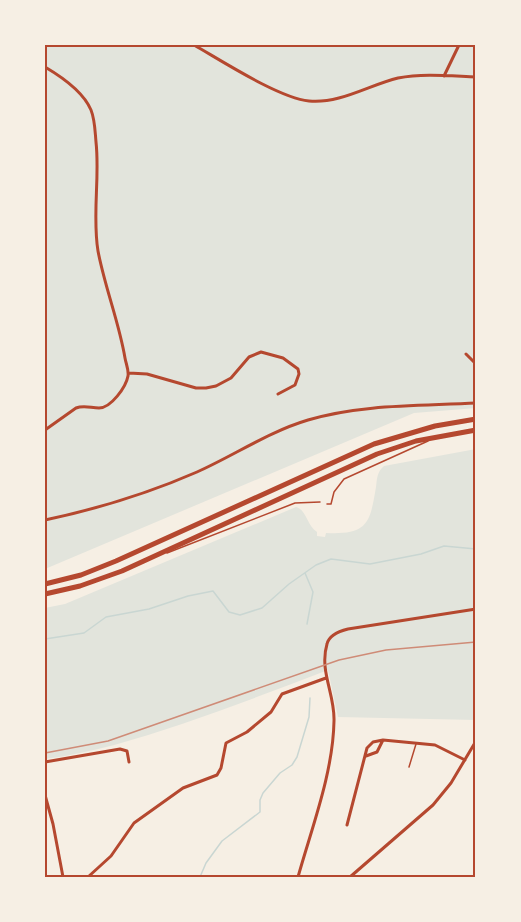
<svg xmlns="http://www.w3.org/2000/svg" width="521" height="922" viewBox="0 0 521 922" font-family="'Nunito Sans',sans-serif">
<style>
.green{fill:#e2e4dc}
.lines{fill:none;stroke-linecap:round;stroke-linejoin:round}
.stream{stroke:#c9d6d2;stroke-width:1.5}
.service{stroke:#b5482f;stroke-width:1.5}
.minor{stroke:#b5482f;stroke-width:3}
.trunk{stroke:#b5482f;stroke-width:5}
.rail{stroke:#cf8b77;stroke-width:1.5}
.neatline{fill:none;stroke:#b5482f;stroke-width:2}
</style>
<rect width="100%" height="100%" fill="#f6efe4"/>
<!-- green -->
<path class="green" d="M45,45h431v363l-62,5 -369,156z
M476,449v271l-138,-3 -10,-47c-49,19 -97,37 -146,54 -45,15 -90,29 -137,35v-151l20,-4 231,-97c11,3 11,19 21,25v4l8,1 1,-4c42,2 44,-10 50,-46 1,-9 1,-15 8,-21z"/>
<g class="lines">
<!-- stream -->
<path class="stream" d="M305,573l8,19 -6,32
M45,639l39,-6 22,-16 43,-8 39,-13 25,-5 16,21 11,3 22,-7 27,-24 27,-19 15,-6 39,5 51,-10 23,-8 32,3
M200,877l6,-14 16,-22 38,-29v-12l3,-7 17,-20 12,-8 5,-8 12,-40 1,-19"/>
<!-- service -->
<path class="service" d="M327,504h4l3,-12 10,-13 84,-38
M167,553l128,-50 25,-1
M409,767l7,-23"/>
<!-- minor -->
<path class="minor" d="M194,45c28,16 85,53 115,56 31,3 60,-16 89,-23 25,-5 53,-2 78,-1
M45,67c17,10 38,24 46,43 4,10 4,21 5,32 4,36 -4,73 2,109 7,37 21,71 27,107 1,6 4,12 3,18 -2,11 -17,32 -29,32 -8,0 -15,-3 -23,0l-31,22
M444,76l15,-31
M466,354l10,10
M129,373l18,1 49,14h10l10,-2 15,-8 18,-21 12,-5 22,6 15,11 1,5 -4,11 -17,9
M45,510v10
M45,520c52,-11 104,-27 152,-48 38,-17 71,-40 111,-52 53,-16 113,-14 168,-17
M366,756l11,-4 6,-12
M45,762l75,-13 7,2 2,11
M45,795l8,29 10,53
M347,825l20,-77 6,-6 10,-2 52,5 30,15
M88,877l23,-21 23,-33 49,-35 34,-13 4,-7 5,-25 21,-11 24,-20 11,-18 44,-16
M298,877c14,-50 35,-104 36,-156 1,-27 -15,-50 -7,-77 2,-9 13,-13 21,-15l128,-20
M350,877l83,-72 18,-22 25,-42"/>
<!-- trunk -->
<path class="trunk" d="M45,584l36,-9 35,-14 258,-117 61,-18 41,-7
M45,594l35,-8 42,-15 255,-117 39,-13 60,-11"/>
<!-- rail -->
<path class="rail" d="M45,753l63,-12 231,-81 47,-10 90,-8"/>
</g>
<!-- border -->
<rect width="521" height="922" fill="none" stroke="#f6efe4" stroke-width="93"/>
<rect x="46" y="46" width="428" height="830" class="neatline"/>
</svg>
